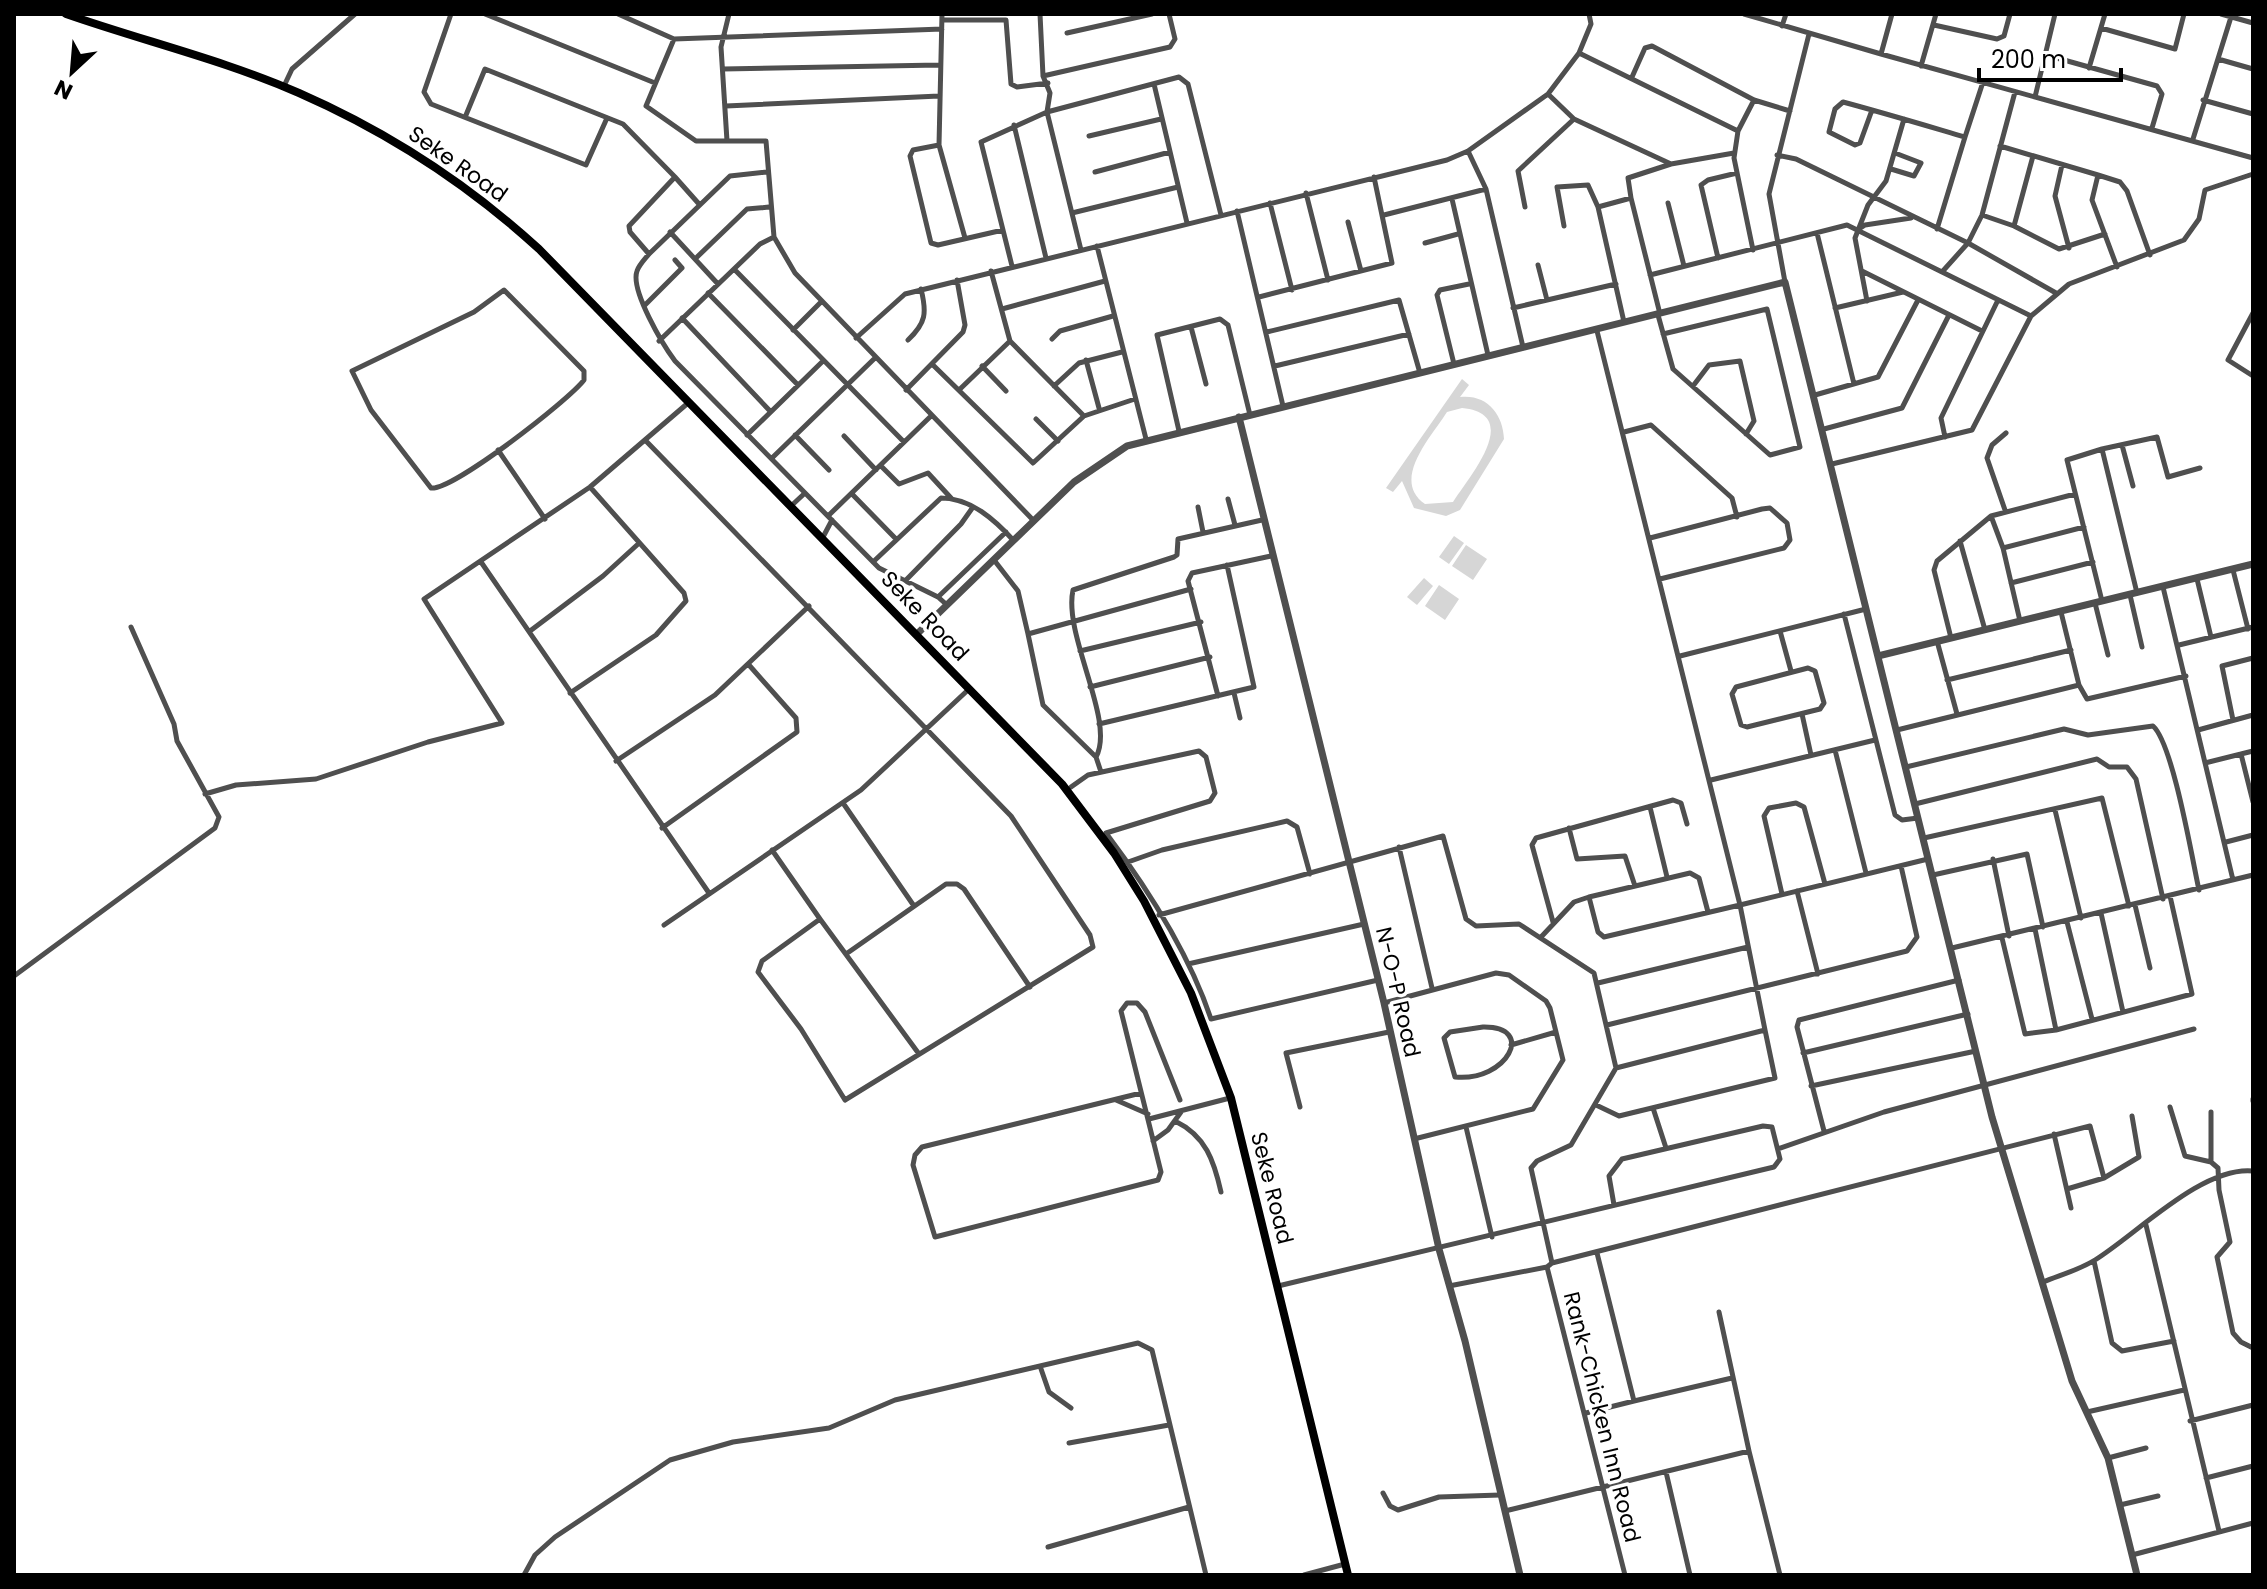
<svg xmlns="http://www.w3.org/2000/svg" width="2267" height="1589" viewBox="0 0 2267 1589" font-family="Poppins,sans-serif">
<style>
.pitch{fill:#d6d6d6;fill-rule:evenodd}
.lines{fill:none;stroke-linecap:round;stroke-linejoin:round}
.minor{stroke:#4f4f4f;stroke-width:5}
.tertiary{stroke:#4f4f4f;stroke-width:7}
.primary{stroke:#000;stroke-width:8}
.labels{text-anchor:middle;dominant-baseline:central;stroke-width:7;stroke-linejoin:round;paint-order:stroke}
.street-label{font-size:22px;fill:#000;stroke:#fff}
</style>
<rect width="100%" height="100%" fill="#fff"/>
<!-- pitch -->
<path class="pitch" d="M1462,379l7,6 -9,12c27,-3 43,17 44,42l-44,71 -14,6 -32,-8 -12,-27 -9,11 -7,-4zM1462,408c62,6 7,69 -9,94l-28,2c-35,-24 7,-68 22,-92z
M1454,536l10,7 -15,21 -10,-7z
M1466,545l21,14 -14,21 -21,-14z
M1424,578l9,8 -16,19 -10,-8z
M1439,585l20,14 -14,21 -20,-14z"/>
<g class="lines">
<!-- minor -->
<path class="minor" d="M451,14l-27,78 7,12 155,61 21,-47
M485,14l170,69
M618,14l56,25
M942,14l-3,131 26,93
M1040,14l3,62
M1744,14l137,40 11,-40
M2221,14l32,9
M942,20h64l5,64 6,3 31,-4
M1934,25l63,14 7,-3 6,-22
M1782,26l4,-12
M2101,28l74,21 9,-35
M942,29l-268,10 -28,67 50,35h70l8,96 21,36 239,248
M1067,33l85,-19
M1579,53l159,78 16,-31
M1881,54l372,104
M2046,55l111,31 5,8 -10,34
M2218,59l35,10
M1921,66l15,-52
M2089,68l16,-54
M723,69l216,-4
M1632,77l13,-29 7,-2 102,54 36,11
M1154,84l33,139
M284,86l8,-17 63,-55
M2035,97l20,-83
M2203,100l50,14
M726,106l213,-10
M1872,110l-12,33 -5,2 -26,-13 6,-23 8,-7c41,11 81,23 122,35l-28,92
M466,115l19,-46 138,55 52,53
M1574,119l97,45 63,-11
M1014,125l32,133
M1738,131l-4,27 19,92
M1089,136l72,-17
M1965,137l18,-55
M2193,139l38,-122
M727,141l-6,-94 8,-33
M939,145l-26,5 -3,6 21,87 7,2 65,-15
M2000,146l98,29
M1468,151l18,38
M1777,155l19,4 172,84 88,50
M2062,165l-7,31 14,52
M1891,169l23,7 7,-13 -26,-10
M767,172l-37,4 -81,78c-4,5 -10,11 -12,17 -7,19 26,74 38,90l204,207 59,29 9,8
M1095,172l75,-20
M1306,193l22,87
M1631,198l-3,-20 43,-14
M1452,199l36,156
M1270,203l22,87
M1668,203l16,63
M1525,207l-7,-36 56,-52 -26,-25
M1598,207l33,-9 29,116
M1237,211l46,195
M1072,213l106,-26
M1384,215l102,-26 37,158
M1982,215l32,11 45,23 46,-15
M1348,222l13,49
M1564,226l-7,-39 31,-2 10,22 26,115
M2014,226l19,-70
M1859,229l6,-4 46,-7
M670,232l48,52
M1817,233l37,151
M1425,243l33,-9
M1097,246l49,193
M1081,250l-34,-138 132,-35 9,7 33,131
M649,254l-19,-22 -1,-6 46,-49 24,27
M1718,258l-17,-73 7,-5 29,-7
M695,259l52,-50 22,-2
M1538,265l9,35
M1012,266l-31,-124 66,-30 3,-19 -7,-17 127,-29 5,-8 -6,-25
M2117,267l-25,-67 6,-25 22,7 7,9 23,64
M734,269l170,173
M991,271l19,70 74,75
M1862,271l120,60
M1942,272l26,-29 14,-28 33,-123
M1650,275l197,-50 184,91
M1785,282l-16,-88 40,-160
M504,290l80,81v9c-16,21 -132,111 -153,108l-60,-78 -19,-39 122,-59z
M708,293l90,92
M1259,297l133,-34 -18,-86
M1867,301l-12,-63 13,-33 18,-24 18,-62
M645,305l37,-37 -7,-8
M1513,308l103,-24
M1835,308l68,-16
M1002,309l103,-28
M2253,313l-25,47 25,16
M1658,315l15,54 97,86 30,-8 -33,-138 -104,25
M682,318l88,93
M1191,327l15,57
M793,330l28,-28
M1597,331l143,574 188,-46
M1267,332l132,-32 21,73
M856,338l49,-44 542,-134 21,-9 80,-57 31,-41 12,-29 -2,-10
M1052,339l8,-8 53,-15
M908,340c18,-17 19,-27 13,-51
M659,341l101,-97 14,-7
M1086,360l13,48
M1454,364l-17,-69 3,-5 29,-6
M933,365l100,98 51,-47 51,-17
M982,366l24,25
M1275,366l134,-32
M1054,386l25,-23 43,-11
M1693,386l16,-21 31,-4 14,60 -8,13
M906,390l57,-58 2,-7 -8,-45
M959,390l51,-49
M1815,395l63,-18 40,-77
M1036,419l22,22
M1824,429l78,-21 47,-93
M1179,431l-22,-96 63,-16 8,6 22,90
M1624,432l27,-7 81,73 5,19
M747,435l76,-74
M795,435l34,35
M844,436l32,34
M1945,437l-4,-19 57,-118
M646,441l365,375 79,119 3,12 -248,153 -44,-71 -43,-57 4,-11 58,-42 -48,-69
M2122,445l11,41
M2102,449l55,-12 11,40 32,-9
M498,450l47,69
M772,458l103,-100
M1832,464l140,-34 59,-114 38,-32 115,-44 15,-21 6,-29 48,-16
M881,466l18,18 29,-11 23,25
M852,494l44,45
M1228,499l7,26
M791,506l14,-13
M1198,507l5,25
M2005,510l-18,-52 5,-13 14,-12
M828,516l103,-100
M1991,516l12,32 17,73
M1650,538l112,-29 8,-1 17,15 3,17 -6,8 -124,31
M822,539l10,-19
M1960,541l25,89
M2003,548l81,-21
M994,560l24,31 10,43 163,-45
M481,562l228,331
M873,562l68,-64c30,0 54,22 73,43
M2233,570l15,59
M2197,579l14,58
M906,580l55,-56 12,-17
M2011,583l82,-21
M2163,587l70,293
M2130,595l12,52
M938,597l68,-65
M2102,601l-35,-141 35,-11 35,144
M2095,603l13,52
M2061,612l18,73 8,14 99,-23
M1844,614l51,201 7,5 16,-2
M530,631l73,-55 34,-31
M1780,631l11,40
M1028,634l15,71 53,52
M1951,638l-17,-68 3,-9 54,-45 84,-22
M1937,641l20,73
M2179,645l74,-18
M1080,651l121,-29
M1680,656l186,-47
M1808,668l7,3 9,32 -4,6 -73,18 -6,-2 -9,-31 4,-7z
M1947,680l124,-30
M1090,687l120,-30
M570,693l86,-58 30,-34 -2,-8 -94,-106
M1234,693l6,25
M1218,696l-30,-115 4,-8 79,-17
M1802,714l9,41
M2233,720l-11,-54 31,-8
M1099,724l155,-37 -27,-122
M1897,730l182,-45
M2198,730l55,-15
M1835,750l31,123
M2241,754l12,48
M616,761l99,-66 94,-89
M2205,763l48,-12
M1906,767l158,-38 24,6 65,-9c20,18 39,132 46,164
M1101,772l-5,-15c20,-36 -33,-121 -23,-167l101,-33 3,-2 1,-16 84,-19
M1711,780l164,-40
M1071,787l17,-12 111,-24 7,6 9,36 -5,8 -104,32c42,56 83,120 105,186l167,-39
M205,794l31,-9 80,-6 112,-37 74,-19 -78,-124 166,-112 98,-84
M843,803l71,103
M1915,804l182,-45 12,8h18l9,12 27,120
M1650,807l17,70
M2055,810l26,108
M662,828l135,-96 -1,-14 -47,-53
M1569,828l8,31 48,-3 10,30
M1924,838l178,-40 27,108
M2226,842l27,-7
M1399,847l33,141
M1993,859l16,77
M1128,862l34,-12 125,-29 10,6 13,47
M1933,875l94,-21 16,73
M1797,891l21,83
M1782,894l-18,-78 5,-8 27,-5 8,4 21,77
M1589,897l101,-24 9,5 9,34
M2135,905l15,63
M2101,913l22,99
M1159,915l284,-79 23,83 10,7 43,-2 75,49 22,95
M820,919l99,135
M1553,922l-21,-77 4,-7 137,-38 8,3 6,21
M2067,922l25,97
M664,925l197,-135 108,-101
M2035,929l21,101
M1542,936l32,-34 15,-5 9,35 6,5 136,-32 25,125 -149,38 -45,77 -34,16 -6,7 21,95
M2002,938l23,96 31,-4 136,-36 -22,-98
M1952,948l301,-73
M846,954l100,-70h11l7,5 66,98
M1188,964l176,-40
M14,976l201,-148 4,-11 -42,-76 -3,-17 -43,-97
M1598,983l150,-36
M1384,1003l112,-30 13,2 37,26 4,7 13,52 -30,49 -119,30
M1607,1025l300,-74 10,-14 -16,-71
M1483,1027c54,-1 24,55 -28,50l-11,-39 6,-6z
M1511,1045l45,-13
M1803,1053l165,-39
M1811,1086l165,-35
M1141,1093l-219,54 -7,8 -2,10 22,72 223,-57 3,-8 -40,-161 6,-8h10l8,9 35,88
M2253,1099v2
M1116,1100l32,14
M1596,1105l23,11 156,-38 -10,-48
M1300,1107l-14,-54 103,-21
M2170,1107l15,49 26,6
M1653,1108l13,40
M2211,1112v50l7,6 1,22 11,52 -13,15 16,76 8,9 12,6
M1149,1119l81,-21
M1175,1121c31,15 39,40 46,71
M1466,1127l26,110
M1824,1131l-27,-104 2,-7 160,-40
M2054,1134l17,74
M1153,1141l15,-11 13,-18
M1778,1149l106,-37 310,-83
M2067,1189l37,-11 35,-21 -7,-41
M2146,1225l73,306
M1597,1253l37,148 98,-23
M2094,1261l18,82 10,8 52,-10
M1547,1267l78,308
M2043,1282c17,-7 36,-12 52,-22 42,-26 107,-94 158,-89
M1278,1286l496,-119 6,-8 -8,-32 -9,-1 -141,33 -13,17 5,29
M1449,1286l98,-19 5,-4 538,-137 14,52
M1719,1312l30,139
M1040,1366l9,26 22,16
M2087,1412l97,-22
M1586,1413l48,-12
M2190,1421l63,-16
M1069,1443l100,-18
M2108,1458l38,-10
M1666,1472l24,103
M2206,1478l47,-12
M1383,1493l7,13 8,4 41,-13 61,-2
M2120,1505l38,-9
M1505,1511l244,-60 31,124
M1048,1547l141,-40
M2132,1555l121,-32
M524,1575l11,-20 20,-18 115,-77 63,-18 96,-14 66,-28 243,-57 14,7 54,225
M1304,1575l41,-11"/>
<!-- tertiary -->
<path class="tertiary" d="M1239,417l145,586 55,246 26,92 55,234
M917,634l157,-152 53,-36 658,-164 207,835 80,264 36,77 29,117
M1878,656l375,-92"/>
<!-- primary -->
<path class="primary" d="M66,14c77,27 158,46 233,79 89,39 169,91 240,156l523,535 52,69 30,48 47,92 40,105 117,477"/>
</g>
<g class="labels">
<!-- street labels -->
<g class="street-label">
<text transform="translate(458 164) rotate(35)">Seke Road</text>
<text transform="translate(925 616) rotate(46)">Seke Road</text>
<text transform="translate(1398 992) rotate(77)">N-O-P Road</text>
<text transform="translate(1272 1188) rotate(76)">Seke Road</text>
<text transform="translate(1602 1417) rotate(76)">Rank-Chicken Inn Road</text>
</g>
</g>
<!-- border -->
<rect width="2267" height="1589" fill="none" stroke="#000000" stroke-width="32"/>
<!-- north arrow -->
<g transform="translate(72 72) rotate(206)" stroke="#ffffff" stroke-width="6" paint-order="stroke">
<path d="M0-6L14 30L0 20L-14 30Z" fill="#000000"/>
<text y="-12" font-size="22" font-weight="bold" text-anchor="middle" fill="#000000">N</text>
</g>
<!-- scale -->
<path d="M1979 68v12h142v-12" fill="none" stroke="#000000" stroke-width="4"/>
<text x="1991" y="68" font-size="24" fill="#000000" stroke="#ffffff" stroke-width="6" paint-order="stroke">200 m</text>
</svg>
